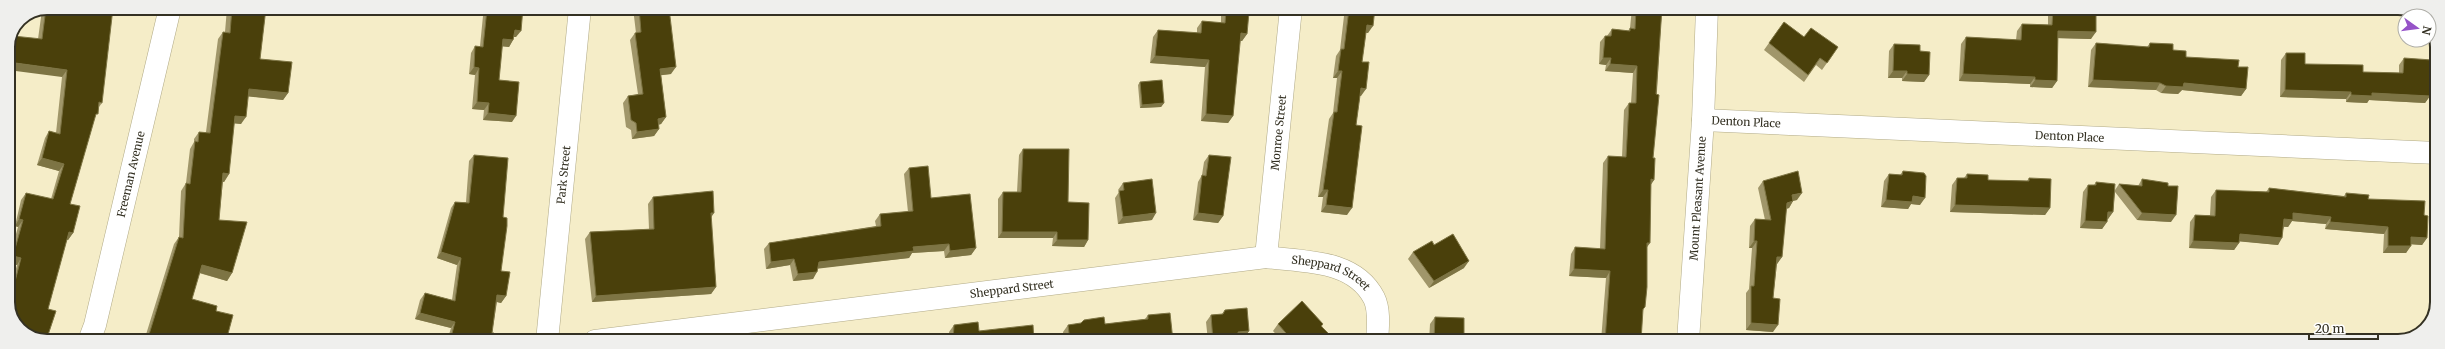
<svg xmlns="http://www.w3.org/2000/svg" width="2445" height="349" viewBox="0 0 2445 349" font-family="Merriweather,serif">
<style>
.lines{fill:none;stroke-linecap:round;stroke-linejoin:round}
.minor-casing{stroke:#b1aa86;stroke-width:23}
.minor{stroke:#fff;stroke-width:22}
.wall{fill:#a0966a}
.shaded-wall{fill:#7d7444}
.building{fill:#4a400b;stroke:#7d7444}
.labels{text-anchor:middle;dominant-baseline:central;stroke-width:4;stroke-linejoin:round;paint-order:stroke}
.street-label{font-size:11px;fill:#343123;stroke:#fff}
.rim{fill:none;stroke:#343123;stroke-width:2}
</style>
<rect width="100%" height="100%" fill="#f5edc8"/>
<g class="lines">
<defs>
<g id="minor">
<path id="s1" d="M1703,120l734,33"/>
<path id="s2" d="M1266,257l25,-249"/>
<path id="s3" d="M89,341l6,-16 75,-317"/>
<path id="s4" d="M547,341l33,-333"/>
<path id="s5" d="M595,341l671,-84c38,5 88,2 108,41 6,12 4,30 3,43"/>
<path id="s6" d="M1688,341l15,-221 4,-112"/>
</g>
</defs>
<!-- minor casing -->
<use href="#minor" class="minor-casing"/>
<!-- minor -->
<use href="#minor" class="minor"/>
</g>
<!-- wall -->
<path class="wall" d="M47,8l55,95 -3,4 -5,13 -24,84 3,29 -5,7 -1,-1 -19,70 -40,-13 9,-31 -9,-2v-1l10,-35 -3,-1 6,-26 5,-7 25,6 8,-28 -22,-6 8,-27 4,-7 7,2 6,-56 -24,-38 4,-29z
M227,8h39l-6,51 28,34 -5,7 -35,-4 -7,28 -7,-1 -5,51 -5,8 -1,-1 -4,39 13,53 -5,8 -28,-8 -7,26 24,12 10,30h-82l30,-97 5,-7 2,-46 5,-8 4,-34 4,-7v-3l5,-7h7l12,-93 5,-7h2z
M492,8h31l-7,29h-2l-1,3 -4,7 -7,-1 -3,34 13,42 -29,-2 1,-10 -12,-1 3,-34 -6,-1 2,-21 4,-7h5l3,-30 4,-7 4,1z
M633,8h36l2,66 -10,1 5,42 -5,7 -3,1 1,4 -5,7 -22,3 -1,-9 -5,-3 -3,-24 5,-7 10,-2 -8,-54 5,-7h1z
M1342,8h33l-7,25h-2l-4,29 -1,34h-1l-4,29 -9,90 -26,-3 2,-15h-5l11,-78 4,-6 4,-35h-4l3,-22 4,-6 4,-34 -3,-1z
M1632,8h30l-9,150 1,22 -3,4 -4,63 -2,60 -3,5 -1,29h-40l5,-63 -37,-2 2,-22 4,-7 25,2 3,-86 5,-7 14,1 2,-47 5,-7h2l2,-30 -28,-2 1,-6 -7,-1 1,-22 5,-6h2l5,-7 16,2 2,-3z
M2048,8h48l-5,31 -33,-1 -1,43 -5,7 -22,-1v-3l-71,-3 2,-37 5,-7 50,3 1,-9 5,-7 26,1z
M1226,9l21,25 -5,7h-2l-7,75 -5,7 -27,-2 4,-54 -55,-4 3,-26 5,-7 39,3v-5l5,-7 19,2v-7z
M1784,22l20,15 34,10 -16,23 -6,-5 -12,17 -40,-32z
M2096,43l51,4 3,-4 23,7 13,7 52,10 8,22 -5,7 -59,-6 -4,4 -17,-1 -5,-3 -68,-3 3,-37z
M1894,44l26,7 9,24 -5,7 -22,-1v-3h-14l1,-27z
M2286,53l19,11 58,8 36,1v-8l5,-7 26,38 -5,7 -56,-3 -2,3 -21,-1v-3l-66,-2 1,-37z
M1140,82l24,21 -3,4 -21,1 -2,-23z
M1023,149l45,53 20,38 -4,7 -32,-1 1,-8h-55v-39l5,-7h14l2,-37z
M474,155l29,62 -2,54 5,25 -5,7 -4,-1 -5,31v8h-45l4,-13 -36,-9 5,-19 5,-7 27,7 5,-35 -20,-7 14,-50 4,-6h11l3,-41z
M1209,155l14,61 -5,7 -25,-3 5,-38 4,-7 2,-13z
M909,168l22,30 45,50 -5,7 -26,3 -1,-7 -32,2 -3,5 -91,10 -5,11 -20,2 -3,-16 -24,4 -2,-20 5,-6 107,-17 -1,-5 5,-7 28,-2 -4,-38z
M1903,171l17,34 -9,-1 -3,5 -27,-2 3,-26 5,-7 11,1z
M1967,174l21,6 39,1 2,-3 21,30 -5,7 -95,-3 2,-27 5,-7h7z
M2142,179l26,7 3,36 -34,-2 -22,-28 -2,20 -5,7h-1v3l-5,7 -22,-1 3,-36 5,-7h6l2,-3 19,8 4,-6 19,2z
M1763,181l34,19 -4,1 -4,7 -3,1 -4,48 -5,7 -4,34v34l-27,-2v-37l3,-4 3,-41h-3l1,-22 5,-7 10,1 -7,-32z
M1123,183l29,37 -34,4 -3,-26 4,-6 -1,-2z
M2269,188l75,8 2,-3 78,22 3,23 -5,7 -11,-1 -5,9h-23l1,-19 -59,-5 1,-5 -34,-3 -4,6h-4l-6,18 -39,-4v2l-5,7 -45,-2 1,-26 5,-7h15l1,-18 5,-7 50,2z
M653,197l58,20 5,70 -5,7 -119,8 -7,-63 5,-7 59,-3 -1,-25z
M1434,245l30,23 -35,20 -21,-29 5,-7z
M1225,310l24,21 -5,7h-6l-1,3h-29l-2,-19 5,-7 11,-1z
M1148,315l25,26h-109l-1,-9 5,-7 37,-1 40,-5z
M1435,317l29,24h-35l1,-17z
M1278,324h45l-1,2 7,15h-47l-9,-10z
M954,325l25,6 55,10h-85v-9z"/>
<!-- shaded-wall -->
<path class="shaded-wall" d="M1346,8l3,1 -5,7 -3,-1z
M1367,25l6,1 -5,7 -6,-1z
M515,30l6,1 -5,6h-6z
M2058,31l38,1 -5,7 -38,-1z
M1241,33l6,1 -5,7 -6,-1z
M503,39l10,1 -4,7 -10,-1z
M1155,56l54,4 -4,7 -55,-4z
M1603,58h8l-5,7 -7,-1z
M8,62l59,8 -5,7 -54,-7z
M1610,64l27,2 -4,7 -28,-2z
M474,67l5,1 -4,7 -6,-1z
M676,67l-5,7 -16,2 5,-7z
M1338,71h4l-5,7h-4z
M1893,71h14l-5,7h-14z
M1907,74l22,1 -5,7 -22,-1z
M1963,74l72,3 -5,7 -71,-3z
M2035,80l22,1 -5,7 -22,-1z
M2093,80l67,3 -4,7 -68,-3z
M2184,83l62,6 -5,7 -59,-6 -4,4 -17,-1 5,-7z
M1361,88l5,1 -5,7 -5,-1z
M249,89l39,4 -5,7 -39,-4z
M2285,90l66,2 -5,7 -66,-2z
M2372,93l58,3 -5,7 -56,-3 -2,3 -21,-1 5,-7z
M477,102l12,1 -5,7 -12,-1z
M1164,103l-3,4 -21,1 2,-3z
M488,113l28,3 -4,6 -29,-2z
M1206,114l27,2 -5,7 -27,-2z
M235,116l11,1 -5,7 -11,-1z
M666,117l-5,7 -8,2 5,-7z
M659,129l-5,7 -22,3 5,-7z
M42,158l22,6 -5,7 -22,-6z
M223,173l6,1 -5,8 -6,-1z
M1651,179l3,1 -4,6z
M1323,190h5l-5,7h-5z
M1802,193l-5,7 -10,2 5,-7z
M1913,196l12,2 -5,7 -9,-1 -3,5 -27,-2 5,-7z
M1793,201l-4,7 -7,2 5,-7z
M1326,205l26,3 -5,7 -26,-3z
M1955,205l95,3 -5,7 -95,-3z
M2108,212h5l-5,7h-5z
M711,213h3l-4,6z
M1156,213l-4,7 -34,4 5,-7z
M1198,213l25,3 -5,7 -25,-3z
M2142,213l34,2 -5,7 -34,-2z
M2293,213l38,4 -5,7 -34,-3 -4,6 -9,-1 5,-7z
M19,219l4,1 -5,7 -3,-1z
M2085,221l22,1 -5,7 -22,-1z
M2330,222l58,5 -4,7 -59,-5z
M69,232l4,1 -5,7 -4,-1z
M1002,232h55l-4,6h-55z
M2240,234l42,4 -4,7 -43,-4z
M2411,237l16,1 -5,7 -16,-1z
M1057,240h31l-4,7 -32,-1z
M1754,241h3l-5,7h-3z
M2193,241l46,2 -5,7 -45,-2z
M1647,243h3l-5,7z
M949,244l-5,7 -32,2 -3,5 -94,11 4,-7 94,-15z
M2388,246h23l-5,7h-23z
M976,248l-5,7 -26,3 5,-7z
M441,252l20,6 -4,7 -20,-7z
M13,256l8,2 -4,7 -9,-2z
M1777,257h5l-5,7h-5z
M794,259l-4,6 -24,4 5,-7z
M1469,261l-5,7 -35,20 5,-7z
M202,265l30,8 -5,8 -30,-9z
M1574,269l36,2 -4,7 -37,-2z
M817,272l-4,7 -20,2 5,-7z
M716,287l-5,7 -119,8 4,-6z
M497,295l9,1 -5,7 -8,-2z
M420,313l35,9 -4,6 -36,-9z
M1751,323l27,2 -5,7 -27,-2z
M1249,331l-5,7 -11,1 5,-7z
M44,337l3,1 -2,3h-3z
M1239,339l-2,2h-22z"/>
<!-- building -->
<path class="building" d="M46,8h67l-11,95 -3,-1 -1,12h-2l-26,90 10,2 -7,27 -4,-1 -21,77 8,2 -9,27 -3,-1 -1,4h-1l-22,-11 -12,-23v-11l3,1 10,-39 -8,-2 10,-36 -4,-1 7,-26 27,6 11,-35 -22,-6 7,-27 11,3 7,-64 -59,-8v-15l5,-11 29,3z
M232,8h34l-6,51 32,3 -4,31 -39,-4 -3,28 -11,-1 -6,58 -6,-1 -4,47 28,2 -15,51 -30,-8 -10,34 25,7 -1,5 17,4 -7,26h-79l32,-104 4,1 3,-55 4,1 5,-43 3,1 1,-10 11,1 13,-101 7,1z
M496,8h27l-2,23 -6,-1 -2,10 -10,-1 -4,41 20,2 -3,34 -28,-3 1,-10 -12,-1 2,-34 -5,-1 1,-21 8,1 4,-38 9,1z
M639,8h30l7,59 -16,2 6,48 -8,2 1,10 -22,3 -1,-9 -5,-3 -3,-24 15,-2 -8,-61 6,-1z
M1346,8h29l-2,18 -6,-1 -5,37h7l-3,27 -5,-1 -5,37 6,1 -10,82 -26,-3 2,-15h-5l11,-78h3l5,-41h-4l3,-22h3l5,-40z
M1636,8h26l-6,86 3,1 -6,63h2l-1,22 -3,-1 -1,64h-3v44l-2,20 -2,2 -2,32h-36l5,-70 -36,-2 1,-22 30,2 3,-93 18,1 3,-54h7l1,-37 -27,-2 1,-6h-8l2,-22h6l1,-7 18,2v-3l5,1z
M2053,8h43v24l-38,-1 -1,50 -22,-1v-3l-72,-3 3,-37 55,3 1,-16 30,1z
M1226,9l23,3 -2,22 -6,-1 -8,83 -27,-2 3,-54 -54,-4 3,-26 43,3 1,-12 23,2z
M1784,22l20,15 7,-9 27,19 -11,16 -7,-5 -12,17 -39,-32z
M2096,43l53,4 1,-4 23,1v6l13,1v6l53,3 -1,7h10l-2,22 -62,-6 -1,4 -17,-1 -6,-3 -67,-3z
M1894,44l26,1v6l10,1 -1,23 -22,-1v-3h-14z
M2286,53h19v11l58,1v7l40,1 1,-15 28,2 -2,36 -58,-3v3l-21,-1v-3l-66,-2z
M1162,80l2,23 -22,2 -2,-23z
M1023,149h46l-1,53 21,1 -1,37h-31v-8h-55l1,-40h18z
M474,155l34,3 -5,59 4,1v8l-6,45 9,1 -4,24 -9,-1 -5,38h2l-2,8h-42l5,-19 -35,-9 5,-20 30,8 6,-43 -20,-6 14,-50 14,1z
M1209,155l22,2 -8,59 -25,-3 4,-38 4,1z
M928,166l3,32 39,-4 6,54 -26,3 -1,-7 -36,3 1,4 -95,11 -2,10 -19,2 -4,-15 -23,3 -2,-19 112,-17 -1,-12 33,-3 -4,-43z
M1798,171l4,22 -10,2 1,6 -6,2 -5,54h-5l-4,41 7,1 -2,26 -27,-2v-37h3l3,-45h-3l1,-22 16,1 -8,-39z
M1903,171l21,2 2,3 -1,22 -12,-2 -1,6 -26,-2 3,-26 13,1z
M1967,174l21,1v5l41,1v-3l22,1 -1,29 -95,-3 2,-27h10z
M1152,179l4,34 -33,4 -4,-26 5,-1 -1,-7z
M2142,179l26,4v3h10l-2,29 -34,-2 -23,-29 23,2z
M2096,182l19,2 -2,28h-5l-1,10 -22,-1 3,-36h8z
M2269,188l77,9v-4l23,2 -1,4 57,2 -1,14 4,1 -1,22 -16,-1v9h-23v-19l-58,-5 1,-5 -38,-4v7l-9,-1 -2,19 -42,-4 -1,9 -46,-2 2,-26 20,1 1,-26 53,2z
M713,191l1,22h-3l5,74 -120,9 -6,-64 64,-3 -1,-32z
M1453,234l16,27 -35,20 -21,-29 19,-11 2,4z
M1302,301l21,23 -2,2 11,11 -5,4h-27l-5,-5 -3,4 -14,-16z
M1247,308l2,23 -11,1 1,7 -26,2 -2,-26 12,-1 2,-4z
M1170,313l3,28h-103l-2,-16 13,-2 3,-3 20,-3 1,7 43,-5v-4z
M1435,317l29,1v23h-26v-2h-4z
M978,322l1,9 54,-6 1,16h-81l1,-16z
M265,335l21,6h-23z"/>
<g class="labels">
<!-- street labels -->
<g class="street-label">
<text stroke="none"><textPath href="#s1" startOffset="43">Denton Place</textPath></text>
<text stroke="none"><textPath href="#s2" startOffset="125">Monroe Street</textPath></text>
<text stroke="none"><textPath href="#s1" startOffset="367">Denton Place</textPath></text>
<text stroke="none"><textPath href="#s4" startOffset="167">Park Street</textPath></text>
<text stroke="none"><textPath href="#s3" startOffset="172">Freeman Avenue</textPath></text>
<text stroke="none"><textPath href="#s6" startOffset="143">Mount Pleasant Avenue</textPath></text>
<text stroke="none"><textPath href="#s5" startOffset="744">Sheppard Street</textPath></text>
<text stroke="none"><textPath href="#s5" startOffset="420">Sheppard Street</textPath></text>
</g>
</g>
<!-- crop -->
<path d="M0 0H2445V349H0ZM47 15H2398A32 32 0 0 1 2430 47V302A32 32 0 0 1 2398 334H47A32 32 0 0 1 15 302V47A32 32 0 0 1 47 15Z" fill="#efefed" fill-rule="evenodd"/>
<path class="rim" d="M47 15H2398A32 32 0 0 1 2430 47V302A32 32 0 0 1 2398 334H47A32 32 0 0 1 15 302V47A32 32 0 0 1 47 15Z"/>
<!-- north arrow -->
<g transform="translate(2417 28) rotate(104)"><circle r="19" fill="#ffffff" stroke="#aeada7"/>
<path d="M0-3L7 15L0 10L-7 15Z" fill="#9653c8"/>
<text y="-6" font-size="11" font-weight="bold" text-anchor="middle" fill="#343123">N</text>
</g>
<!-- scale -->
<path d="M2309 333v6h69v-6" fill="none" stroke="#343123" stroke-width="2"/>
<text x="2315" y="333" font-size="12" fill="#343123" stroke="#ffffff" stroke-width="3" paint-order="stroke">20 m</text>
</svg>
